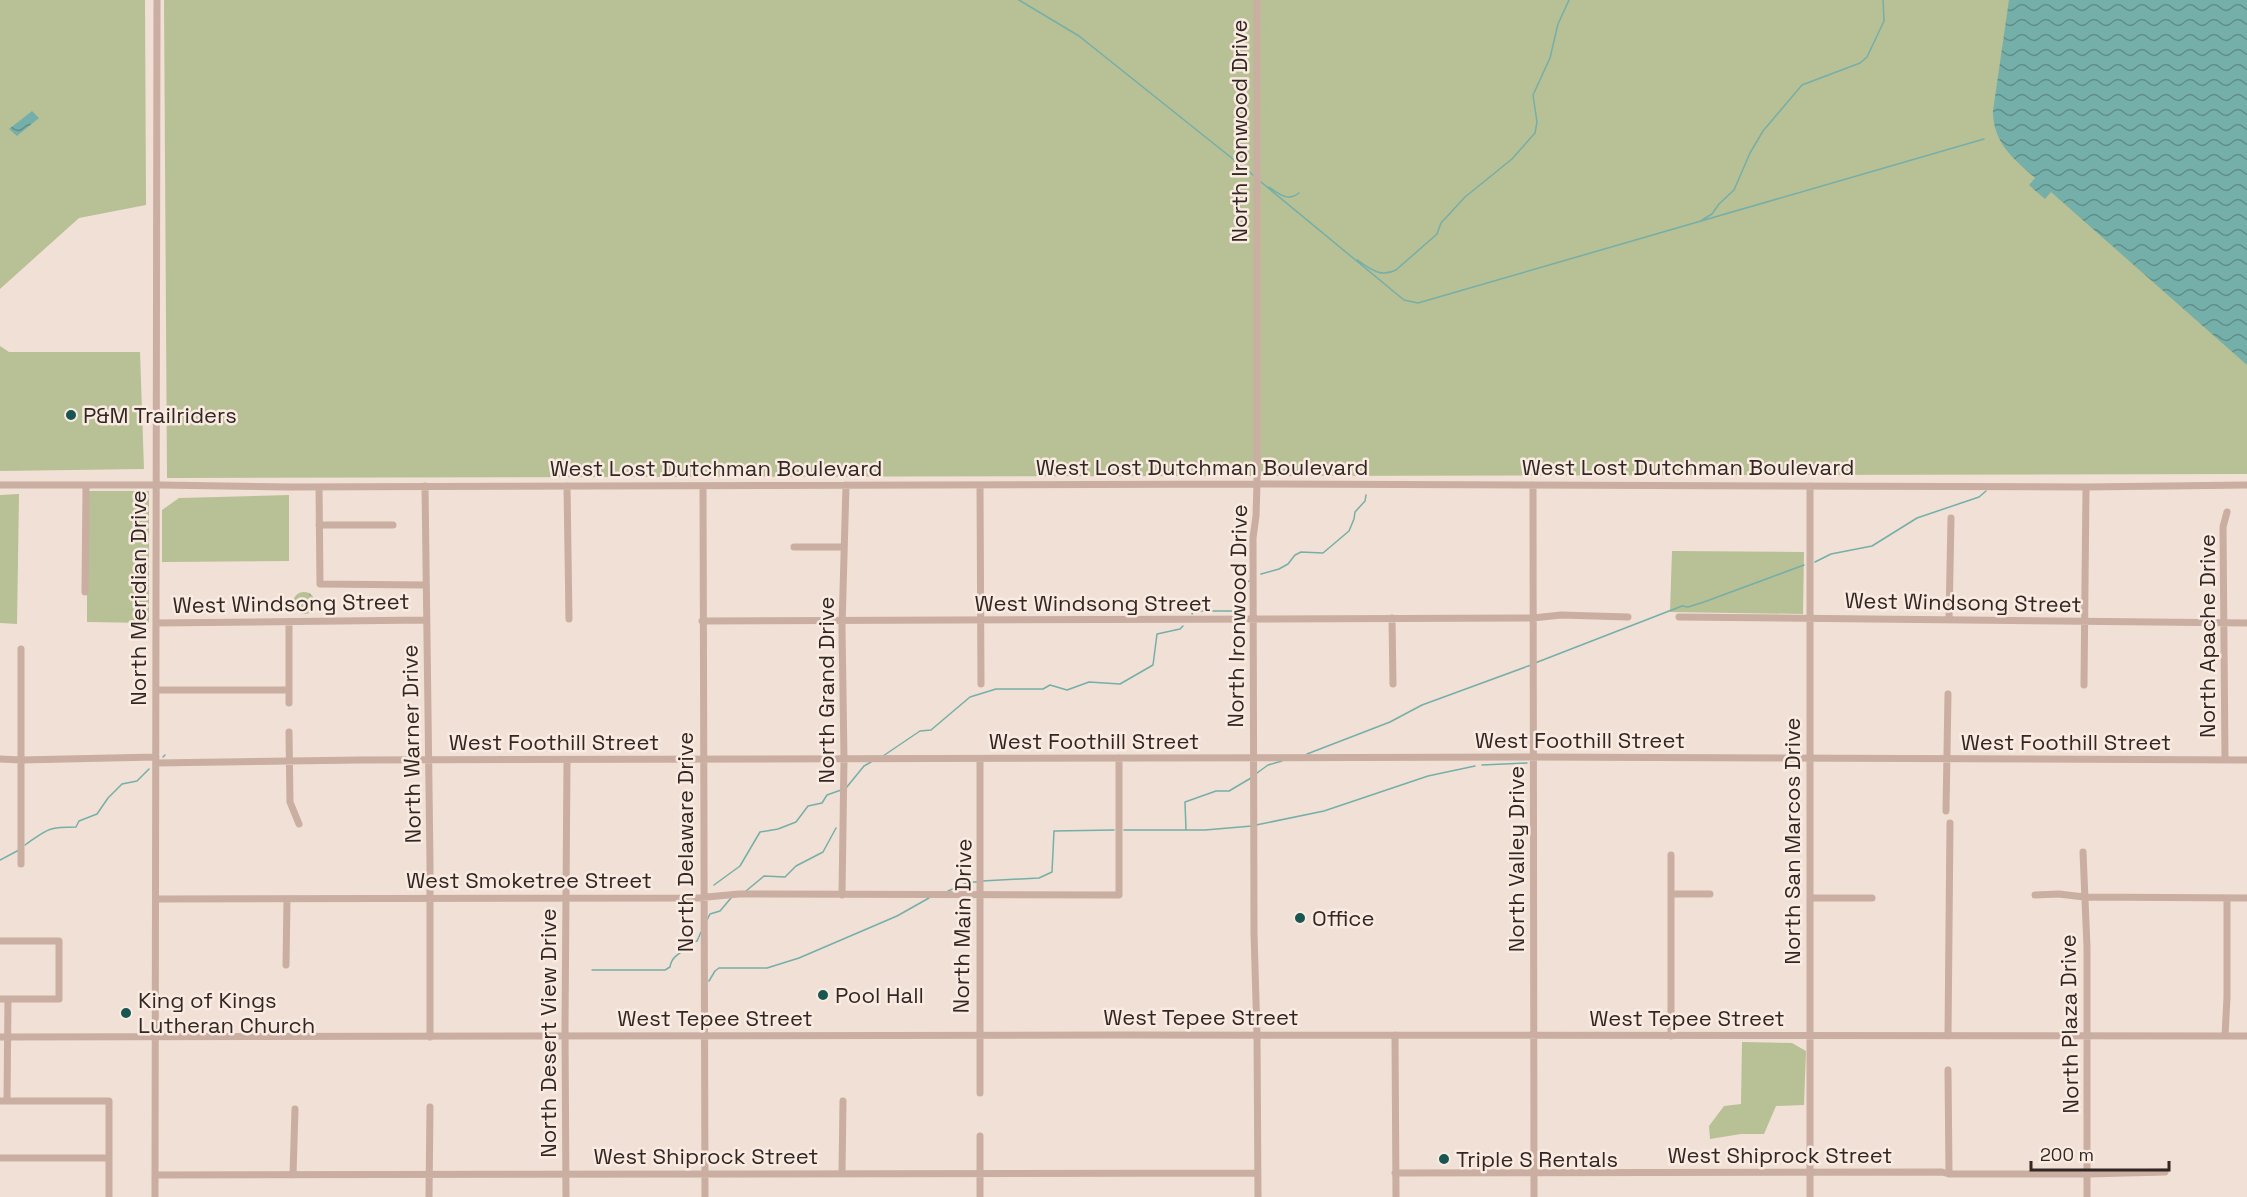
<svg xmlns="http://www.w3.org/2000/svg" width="2247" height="1197" viewBox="0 0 2247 1197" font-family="'Space Grotesk',sans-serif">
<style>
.green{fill:#b8c095}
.park{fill:url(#park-tufts)}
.water{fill:url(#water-waves)}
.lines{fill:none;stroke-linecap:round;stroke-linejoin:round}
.stream{stroke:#74afa9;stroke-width:1.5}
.minor{stroke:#c9aea1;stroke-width:7}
.poi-dot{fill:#195651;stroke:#f9ebe1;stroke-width:2}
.labels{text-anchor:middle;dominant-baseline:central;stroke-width:5;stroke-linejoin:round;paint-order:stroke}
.street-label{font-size:22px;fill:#332724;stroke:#f9ebe1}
.poi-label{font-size:22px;fill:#332724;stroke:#f9ebe1;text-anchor:start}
</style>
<defs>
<pattern id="park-tufts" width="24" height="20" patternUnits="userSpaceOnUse" patternTransform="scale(1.5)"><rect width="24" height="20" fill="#b8c095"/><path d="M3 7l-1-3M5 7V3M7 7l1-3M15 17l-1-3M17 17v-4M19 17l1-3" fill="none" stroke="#969c79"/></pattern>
<pattern id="water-waves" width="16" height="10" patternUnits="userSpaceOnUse" patternTransform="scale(1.5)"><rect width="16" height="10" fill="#74afa9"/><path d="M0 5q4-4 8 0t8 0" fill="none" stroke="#608e89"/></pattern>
</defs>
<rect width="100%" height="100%" fill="#f1e0d5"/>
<!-- green -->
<path class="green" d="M0,0h145l1,205 -67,13 -79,71z
M164,0h2083v474l-2080,4z
M0,346l9,6h131l4,117 -144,2z
M87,491h62v132l-62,-1z
M19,494l-2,130 -17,-1v-128z
M289,495v66l-127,1v-52l17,-12z
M1672,551l132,1 -1,62 -133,-2z
M1742,1042l50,1 14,8 -2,54 -28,1 -12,28h-23l-31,5 -1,-13 15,-20 17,-2z"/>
<!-- park -->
<path class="park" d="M293 603a11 11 0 1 1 22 0a11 11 0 1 1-22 0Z"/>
<!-- water -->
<path class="water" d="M2009,0h238v365l-196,-173 -6,7 -16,-14 6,-7c-22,-20 -42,-35 -42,-67z
M32,111l7,7 -22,18 -8,-7z"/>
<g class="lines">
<!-- stream -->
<path class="stream" d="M1019,0l60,36 174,139
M1261,182l143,118 14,3 566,-164
M1269,187c10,7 19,15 30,6
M1702,220l10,-6 7,-10 15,-14 16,-37 13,-22 39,-46 58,-22 7,-6 17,-36 -1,-21
M1357,260c14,9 23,18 39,10l41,-36 4,-11 24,-26 47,-38 23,-26 2,-11 -4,-27 17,-37 8,-34 11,-24
M1815,562l16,-8 41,-8 45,-28 62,-21 7,-6
M1261,574l18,-5 9,-5 7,-9 6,-3 22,1 26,-22 5,-12 1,-7 10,-11 1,-6
M1192,614l2,-3h48l2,-2v-24l5,-4
M1535,663l147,-57 6,1 16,-5 100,-37
M1307,754l83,-32 32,-17 109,-40
M883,756l37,-25 11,-1 39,-33 26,-8h47l7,-4 17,5 22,-8 31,2 33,-19 4,-31 23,-5 3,-3
M163,757l2,-2
M1482,765l45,-2
M1257,773l11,-8 14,-4
M846,788l18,-22 7,-4
M1256,825l68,-14 104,-35 47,-10
M1124,830h81l47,-4
M1186,830l-1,-28 31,-11h13l22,-13
M25,845c23,-16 22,-18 51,-18l3,-6 18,-7 11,-16 14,-14 15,-3 12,-12
M0,860l19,-10
M982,881l57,-3 13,-6 2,-41 60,-1
M714,885l26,-19 20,-34 18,-3 18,-7 12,-16 14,-3 5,-8 14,-5
M746,891l18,-15 21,1 11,-11 27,-14 13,-24
M948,891l21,-9h8
M707,920l3,-6 10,-3 11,-13
M592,970h73l5,-3c2,-14 16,-15 24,-25l3,-1 4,-9
M709,981l6,-10 4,-3h48l32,-10 98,-42 32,-18"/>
<!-- minor -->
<path class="minor" d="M1257,0v484l-1,32 -3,22 1,395 3,102 1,162
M0,485h161l128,2 968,-3 829,3 161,-2
M980,485l1,199
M1533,485l1,712
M425,486l5,377v174
M567,486l2,133
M703,486l2,711
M1810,486v711
M319,487l1,97 105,1
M319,525h74
M794,547h50
M85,592l1,-107
M1679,617l568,6
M1392,618l1,66
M1949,619l2,-101
M702,621l831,-3 28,-3 67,2
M289,622v81
M156,623l269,-3
M21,649v215
M2084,685l2,-198
M156,690h133
M289,732l1,70 9,22
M0,759l21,1 135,-3
M2225,760l-2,-233 4,-15
M156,763l204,-3 1168,-3 719,3
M1946,811l2,-117
M2083,852l4,95v250
M1671,894h39
M842,895l2,-136 -2,-132 4,-142
M2035,895l24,-1 25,3 163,1
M1811,898h61
M156,899l540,-1 43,-4 380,1v-137
M0,941h59v58h-59
M286,965l1,-66
M1395,1035l1,162
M1671,1036v-181
M1948,1036l2,-213
M2225,1036l2,-39v-99
M0,1037l1119,-2 1128,1
M1948,1070l1,104
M980,1093v-334
M0,1101h109v96
M7,1101l1,-102
M0,1158h109
M1395,1173l547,-1 7,2h139l77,-2
M842,1174l1,-73
M155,1175l1102,-2
M293,1175l2,-66
M155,1197l2,-1197
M429,1197l1,-90
M566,1197l-1,-167 2,-270
M980,1197v-61"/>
</g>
<!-- markers -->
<g class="poi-dot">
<circle cx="71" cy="415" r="6"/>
<circle cx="1300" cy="918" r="6"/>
<circle cx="823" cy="995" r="6"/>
<circle cx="126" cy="1013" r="6"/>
<circle cx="1444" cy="1159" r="6"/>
</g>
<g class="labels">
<!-- street labels -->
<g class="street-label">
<text transform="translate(1239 131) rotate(-90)">North Ironwood Drive</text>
<text x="1202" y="467">West Lost Dutchman Boulevard</text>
<text x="1688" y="467">West Lost Dutchman Boulevard</text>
<text x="716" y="468">West Lost Dutchman Boulevard</text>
<text transform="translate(138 598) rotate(-90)">North Meridian Drive</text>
<text transform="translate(1963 602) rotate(1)">West Windsong Street</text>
<text transform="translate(291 603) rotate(-1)">West Windsong Street</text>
<text x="1093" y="603">West Windsong Street</text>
<text transform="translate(1237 616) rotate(-89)">North Ironwood Drive</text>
<text transform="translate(2207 636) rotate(-90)">North Apache Drive</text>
<text transform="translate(826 690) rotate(-90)">North Grand Drive</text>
<text x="1580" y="740">West Foothill Street</text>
<text x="1094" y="741">West Foothill Street</text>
<text x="554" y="742">West Foothill Street</text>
<text x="2066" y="742">West Foothill Street</text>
<text transform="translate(411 744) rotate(-91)">North Warner Drive</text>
<text transform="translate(1792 841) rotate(-90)">North San Marcos Drive</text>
<text transform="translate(685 842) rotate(-90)">North Delaware Drive</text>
<text transform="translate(1516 859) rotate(-90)">North Valley Drive</text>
<text x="529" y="880">West Smoketree Street</text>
<text transform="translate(962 926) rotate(-89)">North Main Drive</text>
<text x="1201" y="1017">West Tepee Street</text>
<text x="715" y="1018">West Tepee Street</text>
<text x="1687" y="1018">West Tepee Street</text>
<text transform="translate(2069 1024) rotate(-91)">North Plaza Drive</text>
<text transform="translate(548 1033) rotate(-90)">North Desert View Drive</text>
<text x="1780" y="1155">West Shiprock Street</text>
<text x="706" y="1156">West Shiprock Street</text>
</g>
<!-- poi labels -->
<g class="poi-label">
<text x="83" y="415">P&amp;M Trailriders</text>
<text x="1312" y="918">Office</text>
<text x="835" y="995">Pool Hall</text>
<text x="138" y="1000">King of Kings<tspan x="138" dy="25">Lutheran Church</tspan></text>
<text x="1456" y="1159">Triple S Rentals</text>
</g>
</g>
<!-- scale -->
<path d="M2031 1161v9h138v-9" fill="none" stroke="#332724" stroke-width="3"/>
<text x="2040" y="1161" font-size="18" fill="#332724" stroke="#f9ebe1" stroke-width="4.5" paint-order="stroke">200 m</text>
</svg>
